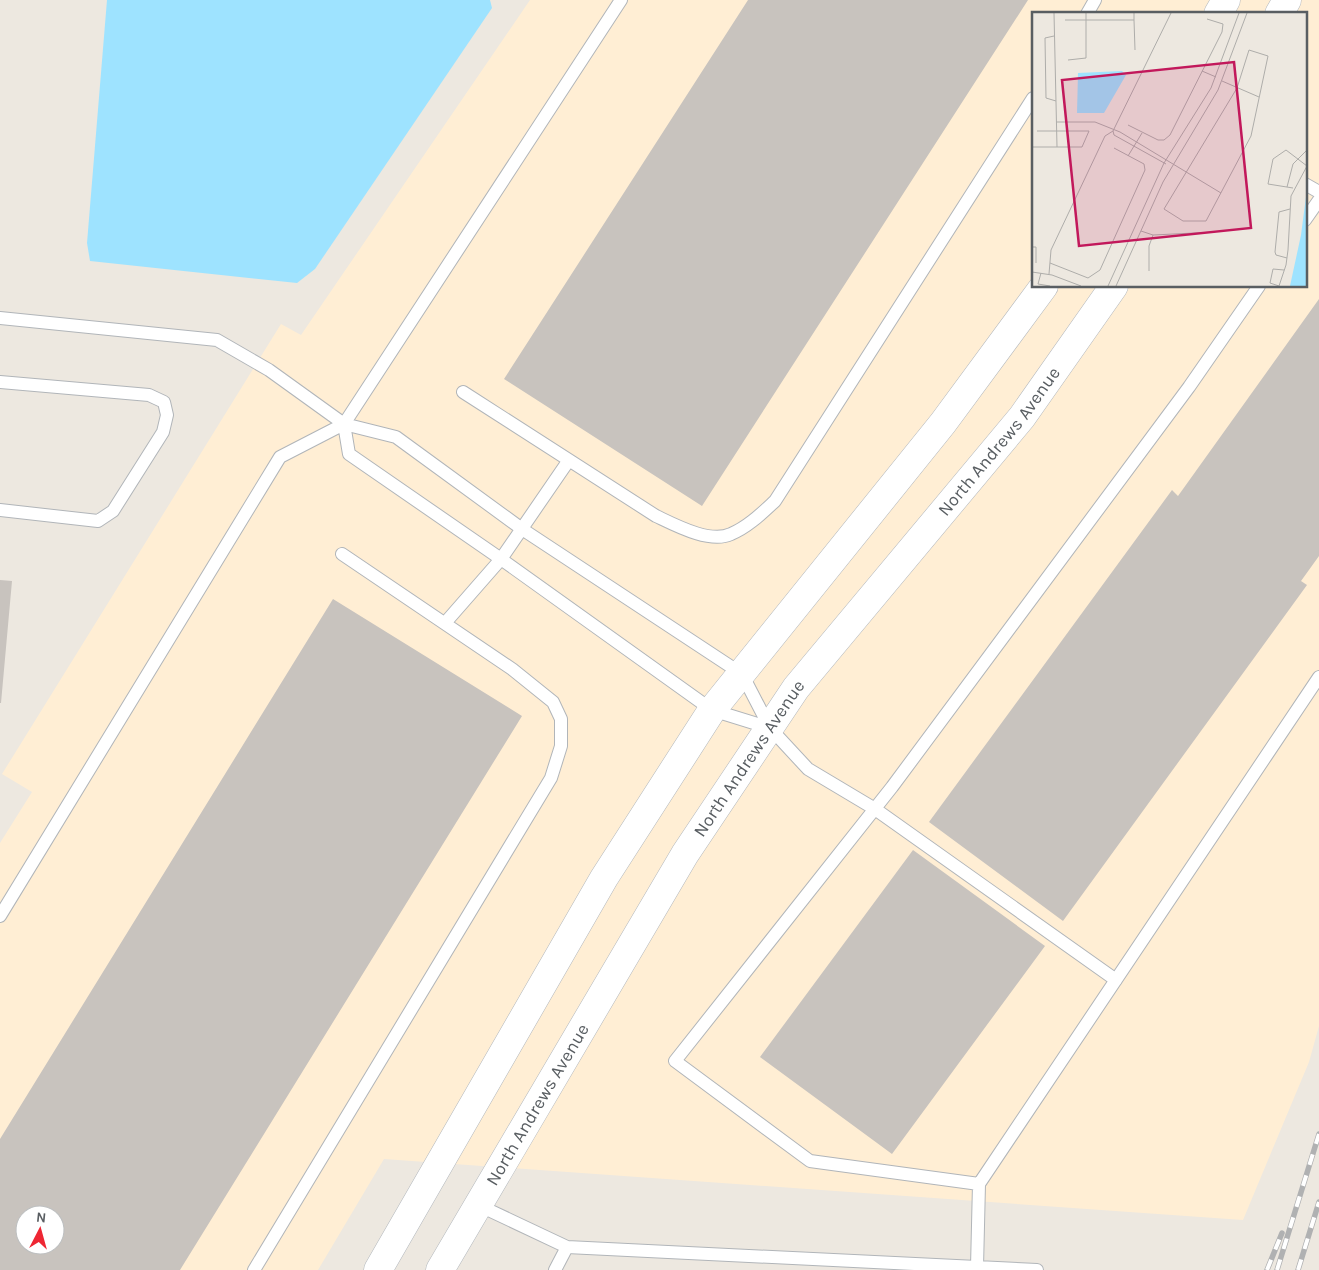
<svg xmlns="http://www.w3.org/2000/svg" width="1319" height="1270" viewBox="0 0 1319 1270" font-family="Karla,sans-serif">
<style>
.commercial{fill:#ffeed4;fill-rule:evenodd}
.water{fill:#9ee3ff}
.building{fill:#c8c3be;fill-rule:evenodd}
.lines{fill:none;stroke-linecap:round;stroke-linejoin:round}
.lane-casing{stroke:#b1b5b9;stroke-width:14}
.secondary-casing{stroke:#b2b7bc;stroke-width:29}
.lane{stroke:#fff;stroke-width:12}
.secondary{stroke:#fff;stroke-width:28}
.rail-casing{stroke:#b0b1b2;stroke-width:5.5}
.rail{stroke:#fff;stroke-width:4;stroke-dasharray:11;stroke-linecap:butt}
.labels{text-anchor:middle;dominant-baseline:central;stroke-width:4;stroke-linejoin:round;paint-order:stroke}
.street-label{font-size:18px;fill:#595e62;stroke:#fff}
.inset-road{fill:none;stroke:#aeadaa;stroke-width:1}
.view{fill:#c2185b;fill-opacity:0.15;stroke:#c2185b;stroke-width:2.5}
.inset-edge{fill:none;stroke:#595e62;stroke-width:2.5}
</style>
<rect width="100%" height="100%" fill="#ede8e0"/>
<!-- commercial -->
<path class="commercial" d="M530,0h789v1026l-10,36 -66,158 -859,-61 -66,111h-318v-427l32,-51 -30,-18 279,-450 20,11zM1033,14h272v272h-272zM25,1215h30v30h-30z"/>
<!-- water -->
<path class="water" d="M107,0h383l2,8 -177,261 -18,14 -207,-22 -3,-18z"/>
<!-- building -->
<path class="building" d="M748,0h280l-326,506 -198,-127z
M1319,299v257l-18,25 6,4 -244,336 -134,-99 243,-332 6,6z
M0,580l12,1 -11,122h-1z
M333,599l189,117 -342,554h-180v-131zM25,1215h30v30h-30z
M913,850l132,96 -153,208 -132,-97z"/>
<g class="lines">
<defs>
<path id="lane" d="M1087,14l8,-14
M1305,184l14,8
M1305,220l14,-20
M1259,286l-70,101 -297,400 -217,274 135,100 169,23 340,-507
M0,318l217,22 52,30 75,54 52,13 126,92 220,145 28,54 38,41 67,40 241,171
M0,382l149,13 15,7 3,13 -4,17 -50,79 -15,10 -98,-11
M463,392l193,124c19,9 54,28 75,18 17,-7 31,-21 44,-33l258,-403
M344,424l5,30 152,105 211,151 58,18
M445,623l56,-64 68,-99
M0,916l280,-459 64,-33 277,-424
M478,1205l89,42 470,23
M977,1267l2,-83
M254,1270l297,-492 10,-32v-27l-8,-17 -41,-33 -170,-115
M555,1270l12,-23"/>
<g id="secondary">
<path d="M1218,14l8,-14"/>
<path d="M1279,14l8,-14"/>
<path d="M378,1270l226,-392 108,-168 231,-287 101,-137"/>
<path id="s1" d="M440,1270l245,-416 111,-166 226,-271 92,-131"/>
</g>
</defs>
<!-- lane casing -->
<use href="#lane" class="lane-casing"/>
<!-- secondary casing -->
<use href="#secondary" class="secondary-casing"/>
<!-- lane -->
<use href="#lane" class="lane"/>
<!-- secondary -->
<use href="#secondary" class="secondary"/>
<defs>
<path id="rail" d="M1267,1270l15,-37
M1277,1270l42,-136
M1298,1270l21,-68"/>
</defs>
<!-- rail casing -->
<use href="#rail" class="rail-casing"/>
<!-- rail -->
<use href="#rail" class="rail"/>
</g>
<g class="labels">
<!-- street labels -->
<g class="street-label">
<text stroke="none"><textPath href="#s1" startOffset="1002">North Andrews Avenue</textPath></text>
<text stroke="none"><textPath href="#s1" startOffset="598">North Andrews Avenue</textPath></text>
<text stroke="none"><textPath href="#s1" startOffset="192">North Andrews Avenue</textPath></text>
</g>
</g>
<!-- overview -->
<g transform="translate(1032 12)">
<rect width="275" height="275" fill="#ede8e0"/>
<path d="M90,59l4,4 -22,38h-27l1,-40zM275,177v97h-17l11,-51z" fill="#9ee3ff"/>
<path class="inset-road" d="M33,8h69v-7M102,8l1,30M22,24l-9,2 1,60 10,3M217,38l19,6 -17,80 -45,85h-23l-19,-12 73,-121zM36,48l18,-2v-45M170,59l14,6M190,69l37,16M24,110h39l25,10 101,61M96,113l30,15h6l6,-5 52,-103 1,-8 -16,-5M5,119h52l-7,16h-25M81,119l1,4 52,29M0,135h25l-3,-134M96,144l14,-23M255,175l6,-23 14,-14M261,176l-25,-4 5,-25 13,-9 21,16M109,219l12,4 62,-3M0,235h4v16M255,246l-11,-3 -1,-3 4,-40 11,-3M18,251l38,15 12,-8 45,-100 -1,-6 -30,-16M252,258l-11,-1 -3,14 9,3 7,-21 2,-15 3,-54 16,-30M117,259v-25l4,-11M0,260l20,3 29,11M9,261l-3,11 12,2M17,262l2,-24 54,-114 8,-5 58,-118M76,274l56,-123 47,-75 28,-75M84,274l47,-104 55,-92 29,-77"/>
<path class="view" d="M202,50l17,166 -172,18 -17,-166z"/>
<rect width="275" height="275" class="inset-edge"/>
</g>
<!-- north arrow -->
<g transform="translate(40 1230) rotate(6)"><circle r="24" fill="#ffffff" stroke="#bdbfc0"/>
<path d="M0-4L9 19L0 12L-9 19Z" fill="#ee2633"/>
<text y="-8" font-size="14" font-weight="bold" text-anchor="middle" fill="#595e62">N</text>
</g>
</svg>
